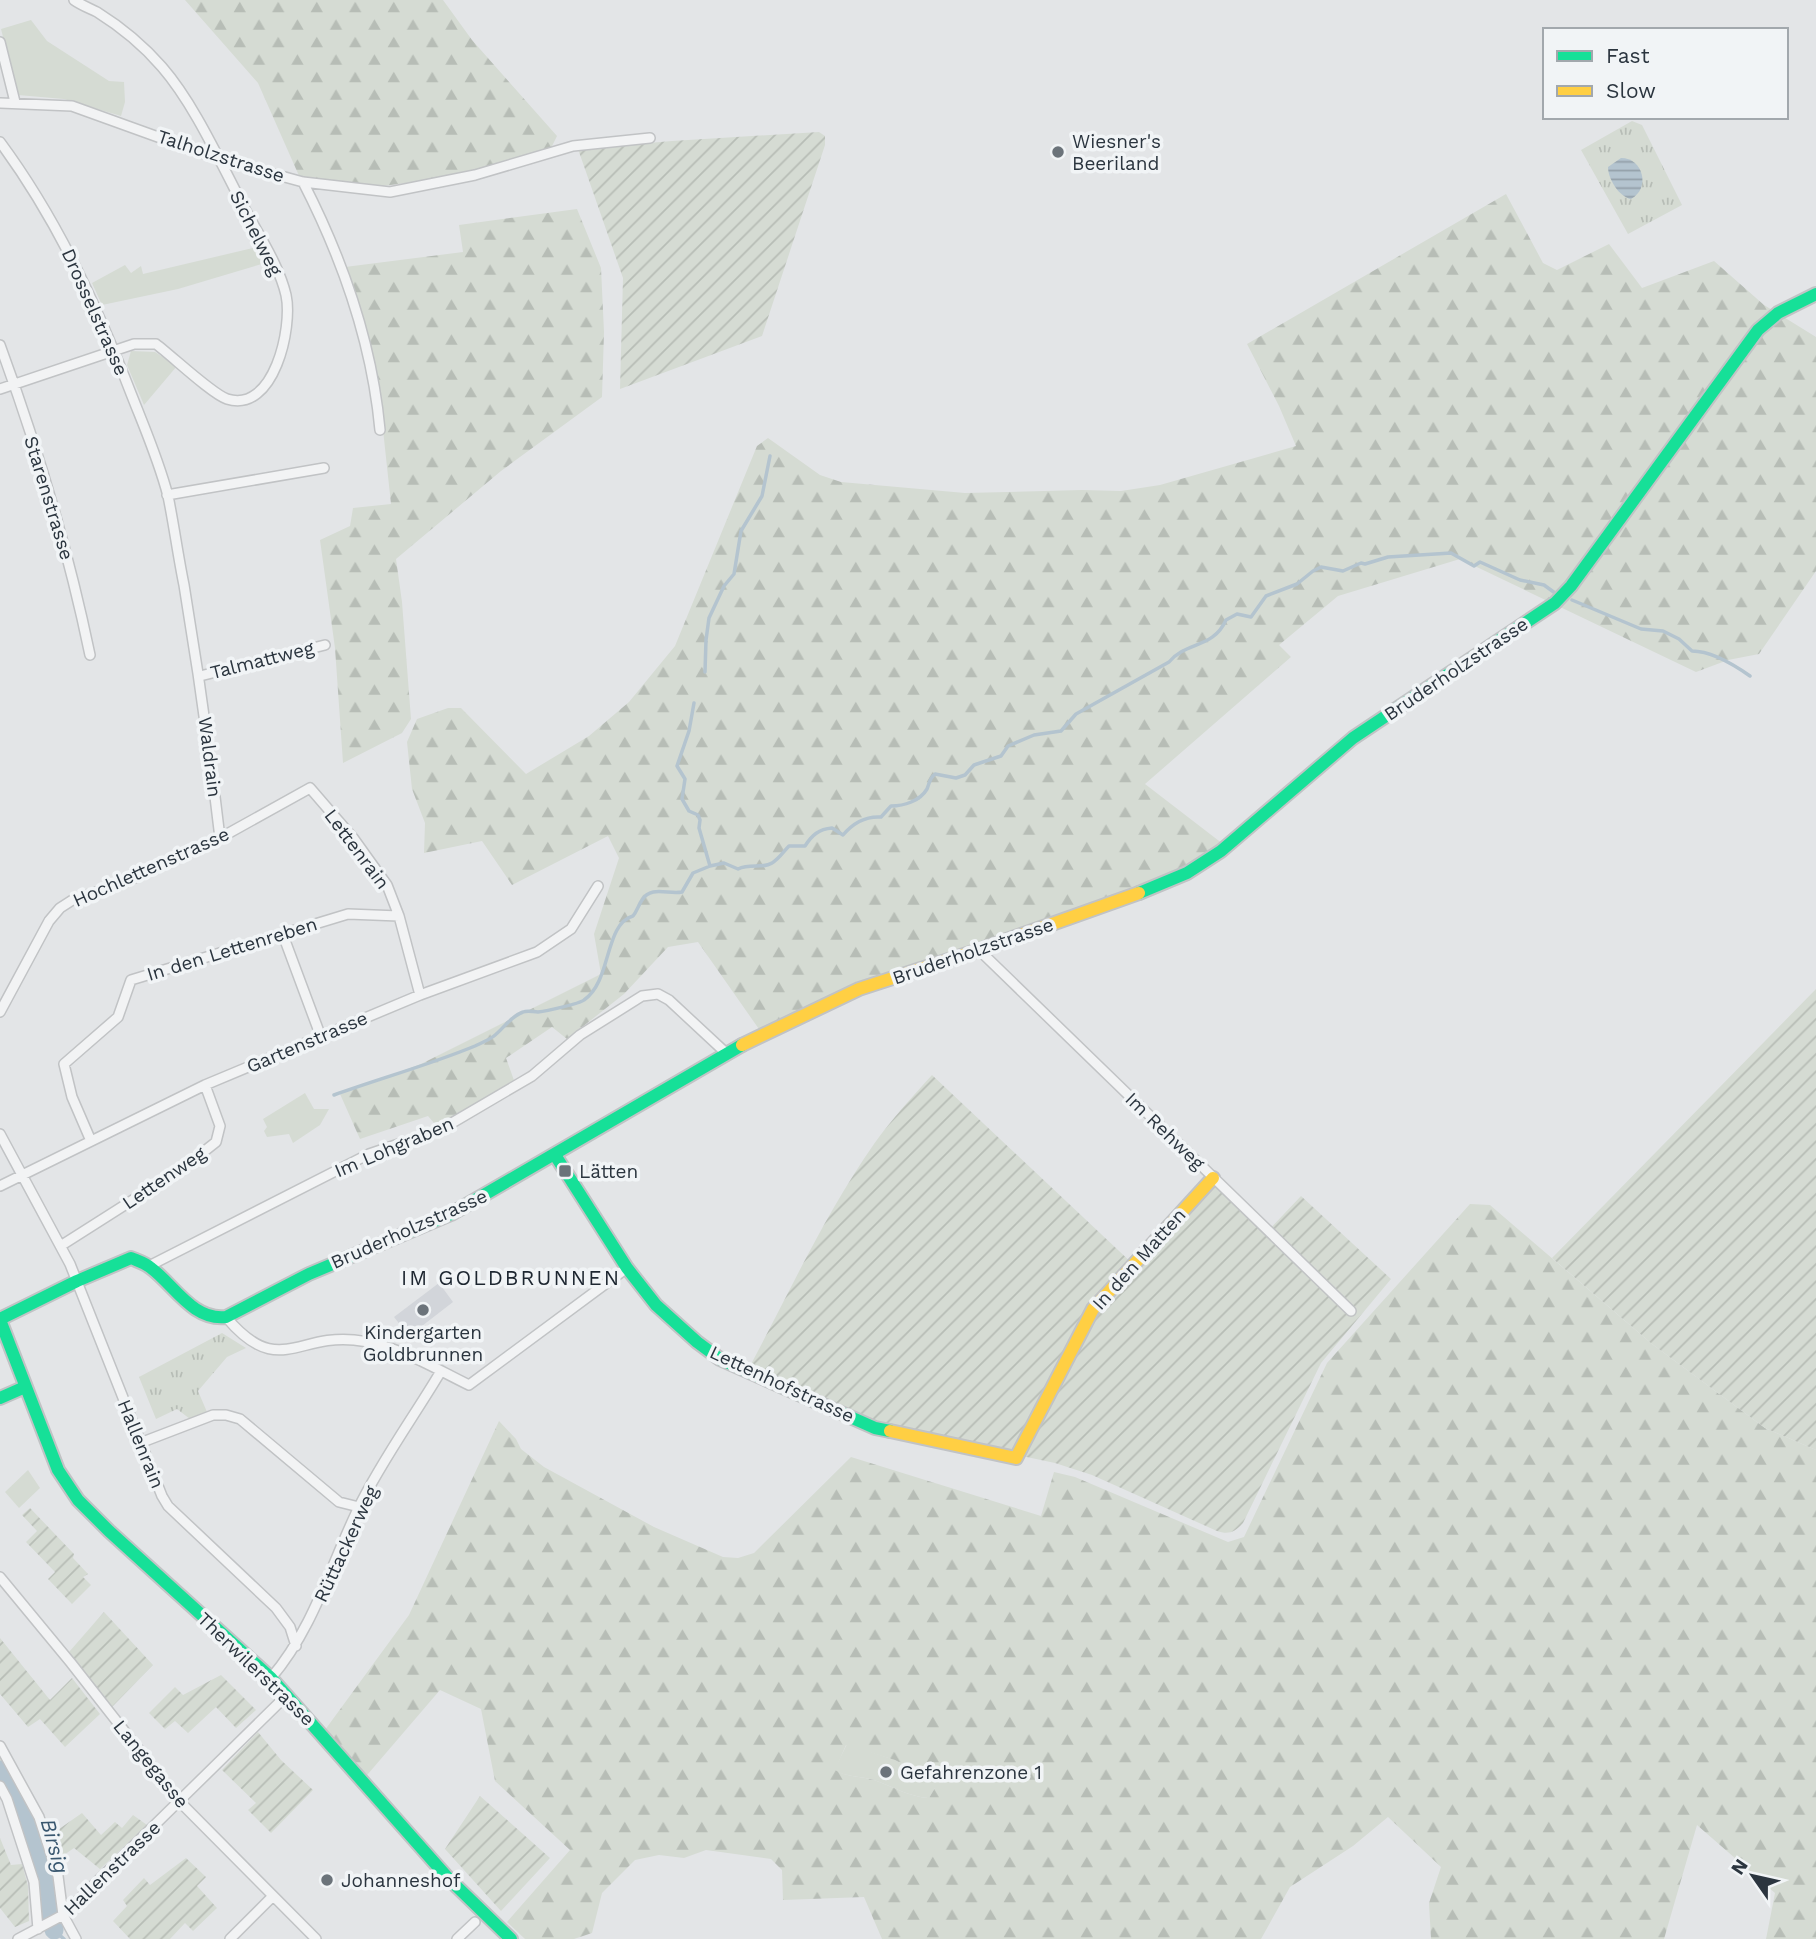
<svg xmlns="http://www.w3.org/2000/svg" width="1816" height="1939" viewBox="0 0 1816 1939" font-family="'Work Sans',sans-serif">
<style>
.built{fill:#d2d5da}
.grass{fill:#d5dbd3}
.forest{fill:url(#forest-firs);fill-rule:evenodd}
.park{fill:url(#park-tufts)}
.garden{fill:url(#garden-furrows)}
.water{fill:url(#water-rules)}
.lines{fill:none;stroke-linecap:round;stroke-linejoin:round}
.stream{stroke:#b4c4cf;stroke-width:3.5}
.river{stroke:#b4c4cf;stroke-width:19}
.street-casing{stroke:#c1c3c5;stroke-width:12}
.fast-casing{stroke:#c1c3c5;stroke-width:16}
.slow-casing{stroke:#c1c3c5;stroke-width:16}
.street{stroke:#f2f3f4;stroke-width:9}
.fast{stroke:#16e098;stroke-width:12}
.slow{stroke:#ffcf43;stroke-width:12}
.poi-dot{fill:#6b737a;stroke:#f1f4f6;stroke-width:2.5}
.labels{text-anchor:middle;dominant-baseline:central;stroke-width:7;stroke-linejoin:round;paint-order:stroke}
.poi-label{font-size:19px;fill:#2b353f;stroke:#f1f4f6;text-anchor:start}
.street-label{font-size:19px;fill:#2b353f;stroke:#f1f4f6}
.neighbourhood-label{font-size:21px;letter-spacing:2px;fill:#1d2630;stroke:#f1f4f6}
.water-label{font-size:21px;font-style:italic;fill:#39576f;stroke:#f1f4f6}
</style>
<defs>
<pattern id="forest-firs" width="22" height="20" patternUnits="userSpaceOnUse" patternTransform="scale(1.75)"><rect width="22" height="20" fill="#d5dbd3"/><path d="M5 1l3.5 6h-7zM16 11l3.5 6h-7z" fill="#b7bdb6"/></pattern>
<pattern id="park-tufts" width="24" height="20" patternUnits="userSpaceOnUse" patternTransform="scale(1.75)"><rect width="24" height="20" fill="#d5dbd3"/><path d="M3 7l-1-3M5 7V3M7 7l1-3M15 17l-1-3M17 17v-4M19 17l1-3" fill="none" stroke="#b7bdb6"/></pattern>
<pattern id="garden-furrows" width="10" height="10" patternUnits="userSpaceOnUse" patternTransform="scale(1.75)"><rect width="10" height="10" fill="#d5dbd3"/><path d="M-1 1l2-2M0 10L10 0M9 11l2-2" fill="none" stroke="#b7bdb6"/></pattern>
<pattern id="water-rules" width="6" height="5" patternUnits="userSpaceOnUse" patternTransform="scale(1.75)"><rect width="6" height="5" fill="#b4c4cf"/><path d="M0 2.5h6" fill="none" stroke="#93a0a9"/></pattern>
</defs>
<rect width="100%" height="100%" fill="#e3e5e7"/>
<!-- built -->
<path class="built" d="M439,1283l14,19 -44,34 -15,-19z"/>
<!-- grass -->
<path class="grass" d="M31,20l16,21 62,40 15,1 1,20 -4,14 -57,-17 -46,-4 -17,-66z
M257,247l8,16 -87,26 -76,16 -10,-22 33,-18 6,8 10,-7 2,8z
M131,351l24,1 22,14 -33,39 -17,-40z
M305,1093l9,16h15l-9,16 -27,18 -4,-9 -22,3 -3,-6 3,-4 -4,-8z
M28,1470l12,18 -21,20 -14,-16z
M847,1744l48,16 40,21v7l-6,10c-20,-1 -37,-12 -55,-18 -13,-4 -28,-3 -40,-10z"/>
<!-- forest -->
<path class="forest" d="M185,0h258l29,40 85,96 -6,12 -106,30 -70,9 -75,-9 -42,-95z
M1506,194l37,69 14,7 52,-26 33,44 72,-27 50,44 52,32v234l-57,83 -31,6 -32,12 -236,-113 -122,37 -59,49 12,12 -146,127 78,60 -57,36 -405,152 -63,-90 -30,5 -44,47 -57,45 -15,-12 -46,31 10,28 -76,44 -12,-14 -68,23 -20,-45 81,-30 180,-90 -7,-40 25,-76 -11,-22 -96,49 -30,-44 -58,12 1,-30 -13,-34 -5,-47 10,-23 31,-11h13l65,66 63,-38 40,-34 46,-56 82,-200 11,-8 52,37 21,7 124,11 117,-3 39,1 39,-6 136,-39 -17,-40 -32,-62z
M577,209l24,59 3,64 -2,65 -101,74 -105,88 6,43 9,117 -9,14 -59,30 -8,-115 -15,-108 30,-14 3,-18 38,-4 -14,-130 -9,-36 -23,-71 118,-15 -4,-27z
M1470,1204l20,1 162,139 113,84 51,22v489h-50l9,-46 -78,-68 -33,114h-233l-2,-36 12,-36 -53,-50 -35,29 -63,41 -29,52h-379l-18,-42 -81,3 -1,-30 -11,-11 -65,-9 -22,8 -25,-3 -24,5 -33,33 -10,40 -18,6h-49l-18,-17 63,-72 -75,-69 -14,-72 -41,-19 -78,91 -40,-47 87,-119 90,-194 17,18 5,10 23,18 110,60 69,30 15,1 16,-5 97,-96 190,59 13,-44 21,5 153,65 16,-5 83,-174zM846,1745l49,15 40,21v7l-6,10c-20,-1 -37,-12 -55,-18 -13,-4 -28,-3 -39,-10z
M0,1754l36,67 13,46 8,41 -18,10 -3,-37 -36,-95z"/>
<!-- park -->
<path class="park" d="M1632,121l10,4 40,80 -54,29 -47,-84z
M222,1333l24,15 -19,9 -29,34 9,21 -17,7 -13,-10 -21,10 -17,-42z"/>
<!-- garden -->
<path class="garden" d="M819,132l6,4v9l-63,191 -142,53 3,-111 -45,-129 94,-8z
M1816,989v461l-51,-22 -113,-84 -100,-86z
M932,1075l203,191 77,-83 53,51 36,-38 90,83 -70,84 -78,160c-8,9 -14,12 -26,8l-125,-56 -37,-12 -176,-37 -130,-58c40,-75 76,-154 125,-224 17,-24 38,-47 58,-69z
M30,1508l44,46 -1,4 15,16 -5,3 8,8 -19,19 -24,-25 7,-7 -29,-30 11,-11 -15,-16z
M104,1612l49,53 -42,43 -42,-56z
M0,1638l50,62 22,-22 28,36 -35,33 -25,-28 -12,8 -28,-33z
M221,1675l35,35 -20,18 -20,-21 -28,26 -13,-12 -10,8 -16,-16 26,-26 8,8z
M258,1732l23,28 32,30 -42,43 -23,-23 8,-7 -34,-33z
M480,1796l70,62 -49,53 -56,-62z
M82,1813l19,22 14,-13 7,6 11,-13 14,10 -47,44 -26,-21 -13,9 -9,-23z
M0,1838l11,27 11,-1 6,22 1,35 -14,6 -15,-19z
M186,1858l20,19 -9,9 20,22 -24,23 -8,-8 -15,16h-40l-17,-18 14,-15 -4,-6 21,-22 6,7z"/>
<!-- water -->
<path class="water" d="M1621,158c22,0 30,30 10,41 -12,-2 -23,-20 -23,-32z"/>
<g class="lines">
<!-- stream -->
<path class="stream" d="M1572,600l69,29 22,2 16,8 13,12c20,0 41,13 58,25
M705,672l1,-32 3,-22 15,-32 10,-12 7,-43 21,-35 8,-40
M694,703l-5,28 -12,35 8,13 -3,20 7,12 9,4 2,5 -1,8 11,38
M334,1095c47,-17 95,-30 141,-49 6,-3 14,-6 19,-10 10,-8 17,-20 29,-24 5,-2 10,0 15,0 8,-1 41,-8 46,-12 28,-19 20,-76 49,-84 4,-5 5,-10 9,-16 9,-15 27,-5 40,-8l11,-19 17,-7 14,-3 14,6c12,-6 25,0 34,-6 7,-4 12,-12 17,-17h16c7,-11 14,-17 27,-18l11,7c10,-12 22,-19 38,-18l10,-11c13,0 29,-5 36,-17 3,-7 2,-10 8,-15l21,4 9,-3 9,-10 27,-9 7,-10 26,-11 27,-4 15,-17 93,-52c17,-21 44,-13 57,-42l11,-6 14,3 15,-21 31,-12 16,-13 8,-4 22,4 18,-8 4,1 23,-7 63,-4 23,13 6,-4 40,18 24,5 11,8
M54,1930l10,9"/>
<!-- river -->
<path class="river" d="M0,1770c32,47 44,105 54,160"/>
<defs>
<path id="street" d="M0,42l15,60
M0,103l72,3 147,53 84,23 87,10 85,-17 98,-29 77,-8
M0,142c57,77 97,164 132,254 13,33 27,65 36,100 6,29 10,60 16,89 14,84 26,168 36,253
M303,182c40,78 69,161 77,248
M0,345c37,101 68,204 90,310
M0,389l134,-45h22c16,12 56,50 71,55 47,15 66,-72 59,-104 -7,-30 -27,-59 -41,-86 -24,-45 -50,-104 -83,-142 -19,-22 -41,-40 -65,-55 -8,-4 -16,-7 -23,-12
M167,495l157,-27
M200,676l125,-31
M283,935l38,102
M979,950l372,361
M0,1012l49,-91 11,-13 14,-9 45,-14 101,-47 90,-50 44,51 33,46 12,31 21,79
M0,1134l70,130 92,232 6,10 108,102 14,19 6,19
M91,1141l-19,-44 -8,-33 54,-47 13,-37 217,-66 51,2
M0,1186l205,-101 215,-90 117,-43 34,-23 27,-43
M62,1245l121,-77 33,-26 4,-16 -15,-41
M149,1266l220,-112 71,-24 92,-54 48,-41 62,-39 16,-2 11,6 57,53
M226,1317c51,61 71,17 128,23 42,4 78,27 115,45l158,-117
M140,1443l73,-28h13l14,4 99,83 20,5
M0,1577l71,86 109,139 136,137
M271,1678c42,-49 59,-111 87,-169 22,-46 57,-94 83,-138
M0,1746l39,71 19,59 5,39 13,24
M0,1786l7,13 27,83 4,47
M18,1939l45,-24 224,-220
M230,1939l43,-43
M457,1939l18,-17"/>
<path id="fast" d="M1139,893l48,-20 34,-22 132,-113 202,-135 16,-17 187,-256 20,-17 38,-19
M555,1155l72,113 29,37 41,37 23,17 155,69 15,3
M0,1319l77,-38 54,-23c7,3 14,5 20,10 23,17 42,53 75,49l83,-43 142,-60 291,-169
M0,1320l58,150 20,30 31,31 162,147 177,200 63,61
M0,1398l25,-11"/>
<path id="slow" d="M742,1045l117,-56 120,-39 160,-57
M890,1431l126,27 77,-149 120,-131"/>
</defs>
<!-- street casing -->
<use href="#street" class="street-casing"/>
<!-- fast casing -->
<use href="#fast" class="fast-casing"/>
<!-- slow casing -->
<use href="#slow" class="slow-casing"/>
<!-- street -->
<use href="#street" class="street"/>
<!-- fast -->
<use href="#fast" class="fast"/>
<!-- slow -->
<use href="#slow" class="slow"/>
</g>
<!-- markers -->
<g class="poi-dot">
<circle cx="1058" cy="152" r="7"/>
<rect x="558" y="1164" width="14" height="14" rx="3.5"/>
<circle cx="423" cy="1310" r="7"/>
<circle cx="886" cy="1772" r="7"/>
<circle cx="327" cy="1880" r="7"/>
</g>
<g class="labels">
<!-- poi labels -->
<g class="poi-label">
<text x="1072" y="141">Wiesner's<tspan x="1072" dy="22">Beeriland</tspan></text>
<text x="579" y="1171">Lätten</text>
<text x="423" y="1332" text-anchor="middle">Kindergarten<tspan x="423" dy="22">Goldbrunnen</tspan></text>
<text x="900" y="1772">Gefahrenzone 1</text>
<text x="341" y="1880">Johanneshof</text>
</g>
<!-- street labels -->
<g class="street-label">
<text transform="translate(221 156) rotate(18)">Talholzstrasse</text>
<text transform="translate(256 233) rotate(63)">Sichelweg</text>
<text transform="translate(95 312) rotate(66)">Drosselstrasse</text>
<text transform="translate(49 498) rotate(73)">Starenstrasse</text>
<text transform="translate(262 660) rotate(-14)">Talmattweg</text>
<text transform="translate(1456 669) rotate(-34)">Bruderholzstrasse</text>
<text transform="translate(210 757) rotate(83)">Waldrain</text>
<text transform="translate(357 849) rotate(53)">Lettenrain</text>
<text transform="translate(151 867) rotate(-24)">Hochlettenstrasse</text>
<text transform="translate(232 949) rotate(-17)">In den Lettenreben</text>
<text transform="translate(973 951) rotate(-19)">Bruderholzstrasse</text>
<text transform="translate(307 1042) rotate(-23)">Gartenstrasse</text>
<text transform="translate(1165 1131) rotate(44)">Im Rehweg</text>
<text transform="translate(394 1147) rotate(-23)">Im Lohgraben</text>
<text transform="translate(164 1178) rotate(-34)">Lettenweg</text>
<text transform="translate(409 1229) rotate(-24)">Bruderholzstrasse</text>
<text transform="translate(1139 1259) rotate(-48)">In den Matten</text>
<text transform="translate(782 1384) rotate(25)">Lettenhofstrasse</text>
<text transform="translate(141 1444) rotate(68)">Hallenrain</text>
<text transform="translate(346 1544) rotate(-65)">Rüttackerweg</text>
<text transform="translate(256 1669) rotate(44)">Therwilerstrasse</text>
<text transform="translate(151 1764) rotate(51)">Langegasse</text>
<text transform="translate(112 1868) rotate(-44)">Hallenstrasse</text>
</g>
<!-- neighbourhood labels -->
<g class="neighbourhood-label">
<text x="511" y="1277">IM GOLDBRUNNEN</text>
</g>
<!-- water labels -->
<g class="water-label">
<text transform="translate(55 1846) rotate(75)">Birsig</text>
</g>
</g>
<!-- legend -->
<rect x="1543" y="28" width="245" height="91" fill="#f1f4f6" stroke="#a2a8ad" stroke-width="2"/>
<rect x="1557" y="51" width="35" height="10" fill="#16e098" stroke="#a2a8ad" stroke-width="2"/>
<text x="1606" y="63" font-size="21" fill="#2b353f">Fast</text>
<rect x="1557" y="86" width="35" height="10" fill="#ffcf43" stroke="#a2a8ad" stroke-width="2"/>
<text x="1606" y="98" font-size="21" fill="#2b353f">Slow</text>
<!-- north arrow -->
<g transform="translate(1753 1876) rotate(304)" stroke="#f1f4f6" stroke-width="5" paint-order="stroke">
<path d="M0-5L12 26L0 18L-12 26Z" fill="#2b353f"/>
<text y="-10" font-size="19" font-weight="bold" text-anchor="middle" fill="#2b353f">N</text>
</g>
</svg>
